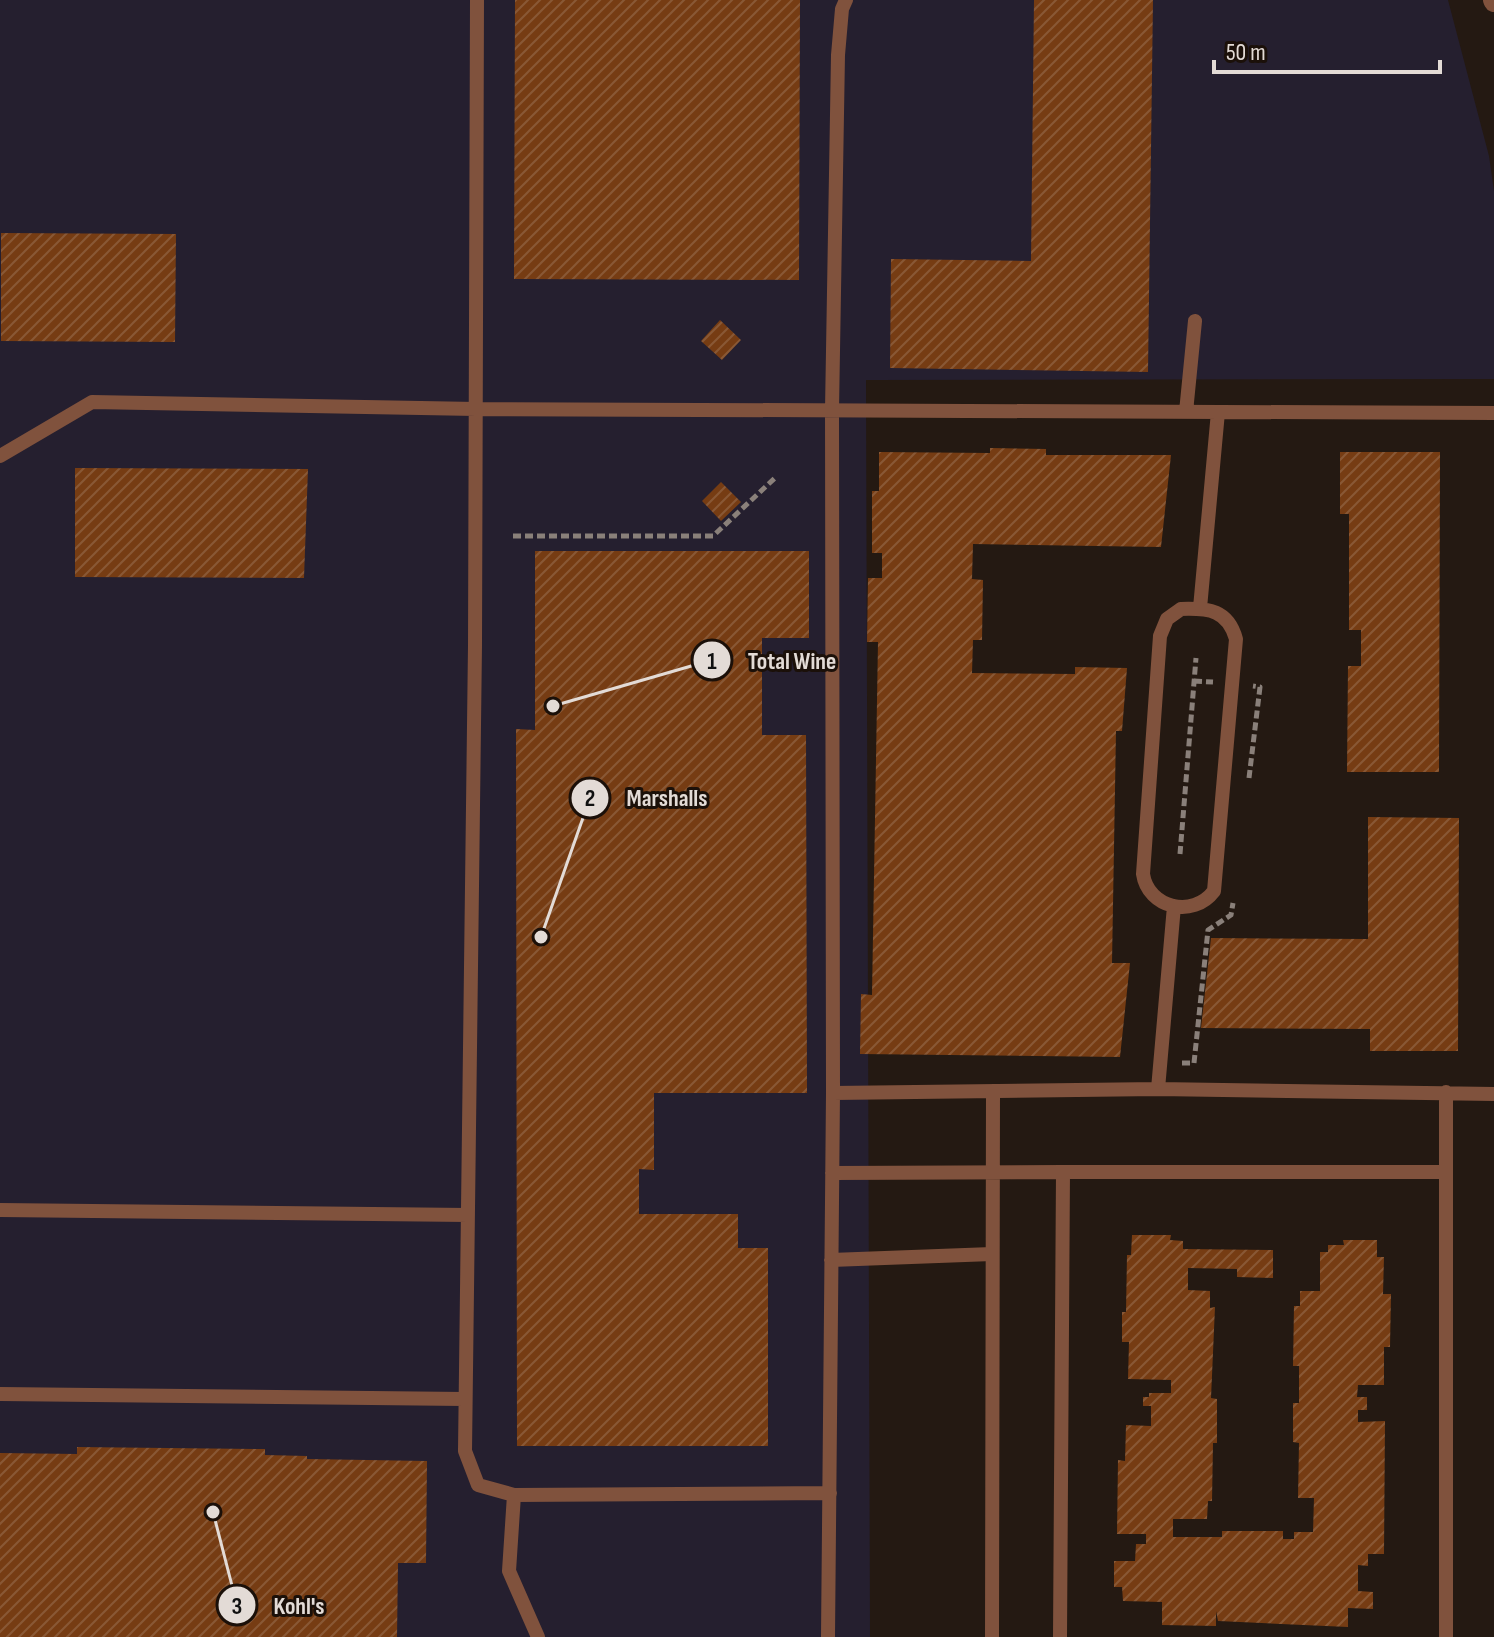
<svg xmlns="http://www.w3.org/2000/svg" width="1494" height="1637" viewBox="0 0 1494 1637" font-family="'Sofia Sans Condensed',sans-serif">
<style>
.commercial{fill:#251f2f}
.building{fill:url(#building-hatch)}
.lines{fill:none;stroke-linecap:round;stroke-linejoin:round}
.path{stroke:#8a807a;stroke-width:5;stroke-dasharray:8 4;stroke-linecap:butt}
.service{stroke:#80523d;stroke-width:14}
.tertiary{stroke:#80523d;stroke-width:20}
.leader{fill:none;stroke:#e3dbd6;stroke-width:3}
.callout-dot{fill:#e3dbd6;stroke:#1b1009;stroke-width:3}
.mark-label{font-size:24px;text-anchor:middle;font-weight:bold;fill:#111}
.callout-label{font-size:24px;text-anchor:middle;font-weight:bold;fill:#e3dbd6;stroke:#1b1009;stroke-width:6;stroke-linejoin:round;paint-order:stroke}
</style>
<defs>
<pattern id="building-hatch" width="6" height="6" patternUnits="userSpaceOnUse" patternTransform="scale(2)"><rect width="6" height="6" fill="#763c13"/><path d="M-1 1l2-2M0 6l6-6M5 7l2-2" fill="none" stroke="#895835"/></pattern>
</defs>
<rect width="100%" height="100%" fill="#241912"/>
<!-- commercial -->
<path class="commercial" d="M0,0h1448l41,156 5,35v188l-628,1 4,1257h-870z"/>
<!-- building -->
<path class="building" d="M515,0h285l-1,280 -285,-1z
M1034,0h119l-5,372 -258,-4 1,-109 140,2z
M1,233l175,1 -1,108 -174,-1z
M720,320l21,20 -19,20 -21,-19z
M990,448l56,1v6h125l-10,92 -188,-3 -1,35 11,1 -1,60h-9l-1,33 103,1v-7l52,1 -5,63h-6l-4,232h18l-10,94 -260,-3 1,-60 11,1 6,-353h-11l1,-64h14v-25h-10v-62h7v-39l111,1z
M1340,452h100l-1,320h-92l1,-106h13v-36h-12v-116h-9z
M75,468l233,1 -4,109 -229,-1z
M721,482l20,20 -20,19 -19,-20z
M535,551h274v87h-47v97h44l1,358h-153v77l-15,-1v45h99v34h30v198h-251l-1,-717 19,1z
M1368,817l91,1 -1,233h-88v-22l-169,-1 10,-90 157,1z
M1132,1235h39l-1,5 13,1v8l90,1v28l-36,-1v-8l-49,-1v22l22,1v17l5,-1 -4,91 6,1v44h-4l-1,58h-4l-1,18h-34v18h49v-6h61v8h11v-7h19l1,-34h-16l1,-55 -6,-1v-39h6v-37h-6l1,-60h6v-15h20v-39h8v-7h16l-1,-5h34v17h7l-1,37h8l-1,53h-6v38h-26l-1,12h10v13h-9v12l27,-1 -1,133h-16v12l-10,-1v26l15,1v17l-25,-1v19l-130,-6 -2,-10v15l-54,-1v-23l-39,-1 -1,-14h-8v-26h21l1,-17h10v-10h-29l1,-74 7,1 1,-36 25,1v-20h-8v-9h6v-4h22v-13l-43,-1 1,-37h-7v-30h4l1,-57h4z
M77,1447l188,2v6l42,1v3l120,2 -1,102h-28l-1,74h-397v-184l77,1z"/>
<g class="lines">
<!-- path -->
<path class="path" d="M513,536h200l63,-59
M1194,681l19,1
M1249,778l11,-91 -7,-1
M1180,854l16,-196
M1182,1063h12l14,-133 23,-15 2,-12"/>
<!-- service -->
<path class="service" d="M477,0l-2,645 -10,806 13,34 36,10 316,-2
M1186,412l9,-91
M0,456l92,-54 384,7 1018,4
M1200,608l18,-196
M1181,609c28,-1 47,1 55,30l-22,252c-21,28 -66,17 -71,-17l17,-238 7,-17z
M1158,1089l16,-183
M1446,1092v545
M833,1093l325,-4 336,5
M1063,1172h383
M832,1173l231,-1 -3,465
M0,1210l468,5
M831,1260l161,-6
M0,1394l464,5
M514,1495l-5,76 29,66
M828,1637l5,-544 -1,-683 6,-355 4,-46 4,-9
M992,1637l1,-546"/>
<!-- tertiary -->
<path class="tertiary" d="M1493,0l1,2"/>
</g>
<!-- callouts -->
<path class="leader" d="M553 706L712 660M541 937L590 798M213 1512L237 1605"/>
<g class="callout-dot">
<circle cx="553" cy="706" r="8"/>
<circle cx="541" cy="937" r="8"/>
<circle cx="213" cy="1512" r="8"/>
<circle cx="712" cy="660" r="20"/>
<circle cx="590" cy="798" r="20"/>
<circle cx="237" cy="1605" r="20"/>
</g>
<g class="mark-label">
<text x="712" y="669">1</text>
<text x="590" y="806">2</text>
<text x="237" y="1614">3</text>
</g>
<g class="callout-label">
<text x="792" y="669">Total Wine</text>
<text x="667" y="806">Marshalls</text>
<text x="299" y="1614">Kohl's</text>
</g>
<!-- scale -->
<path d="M1214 60v12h226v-12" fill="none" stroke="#e3dbd6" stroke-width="4"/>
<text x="1226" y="60" font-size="24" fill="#e3dbd6" stroke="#1b1009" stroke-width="6" paint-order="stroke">50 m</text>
</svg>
